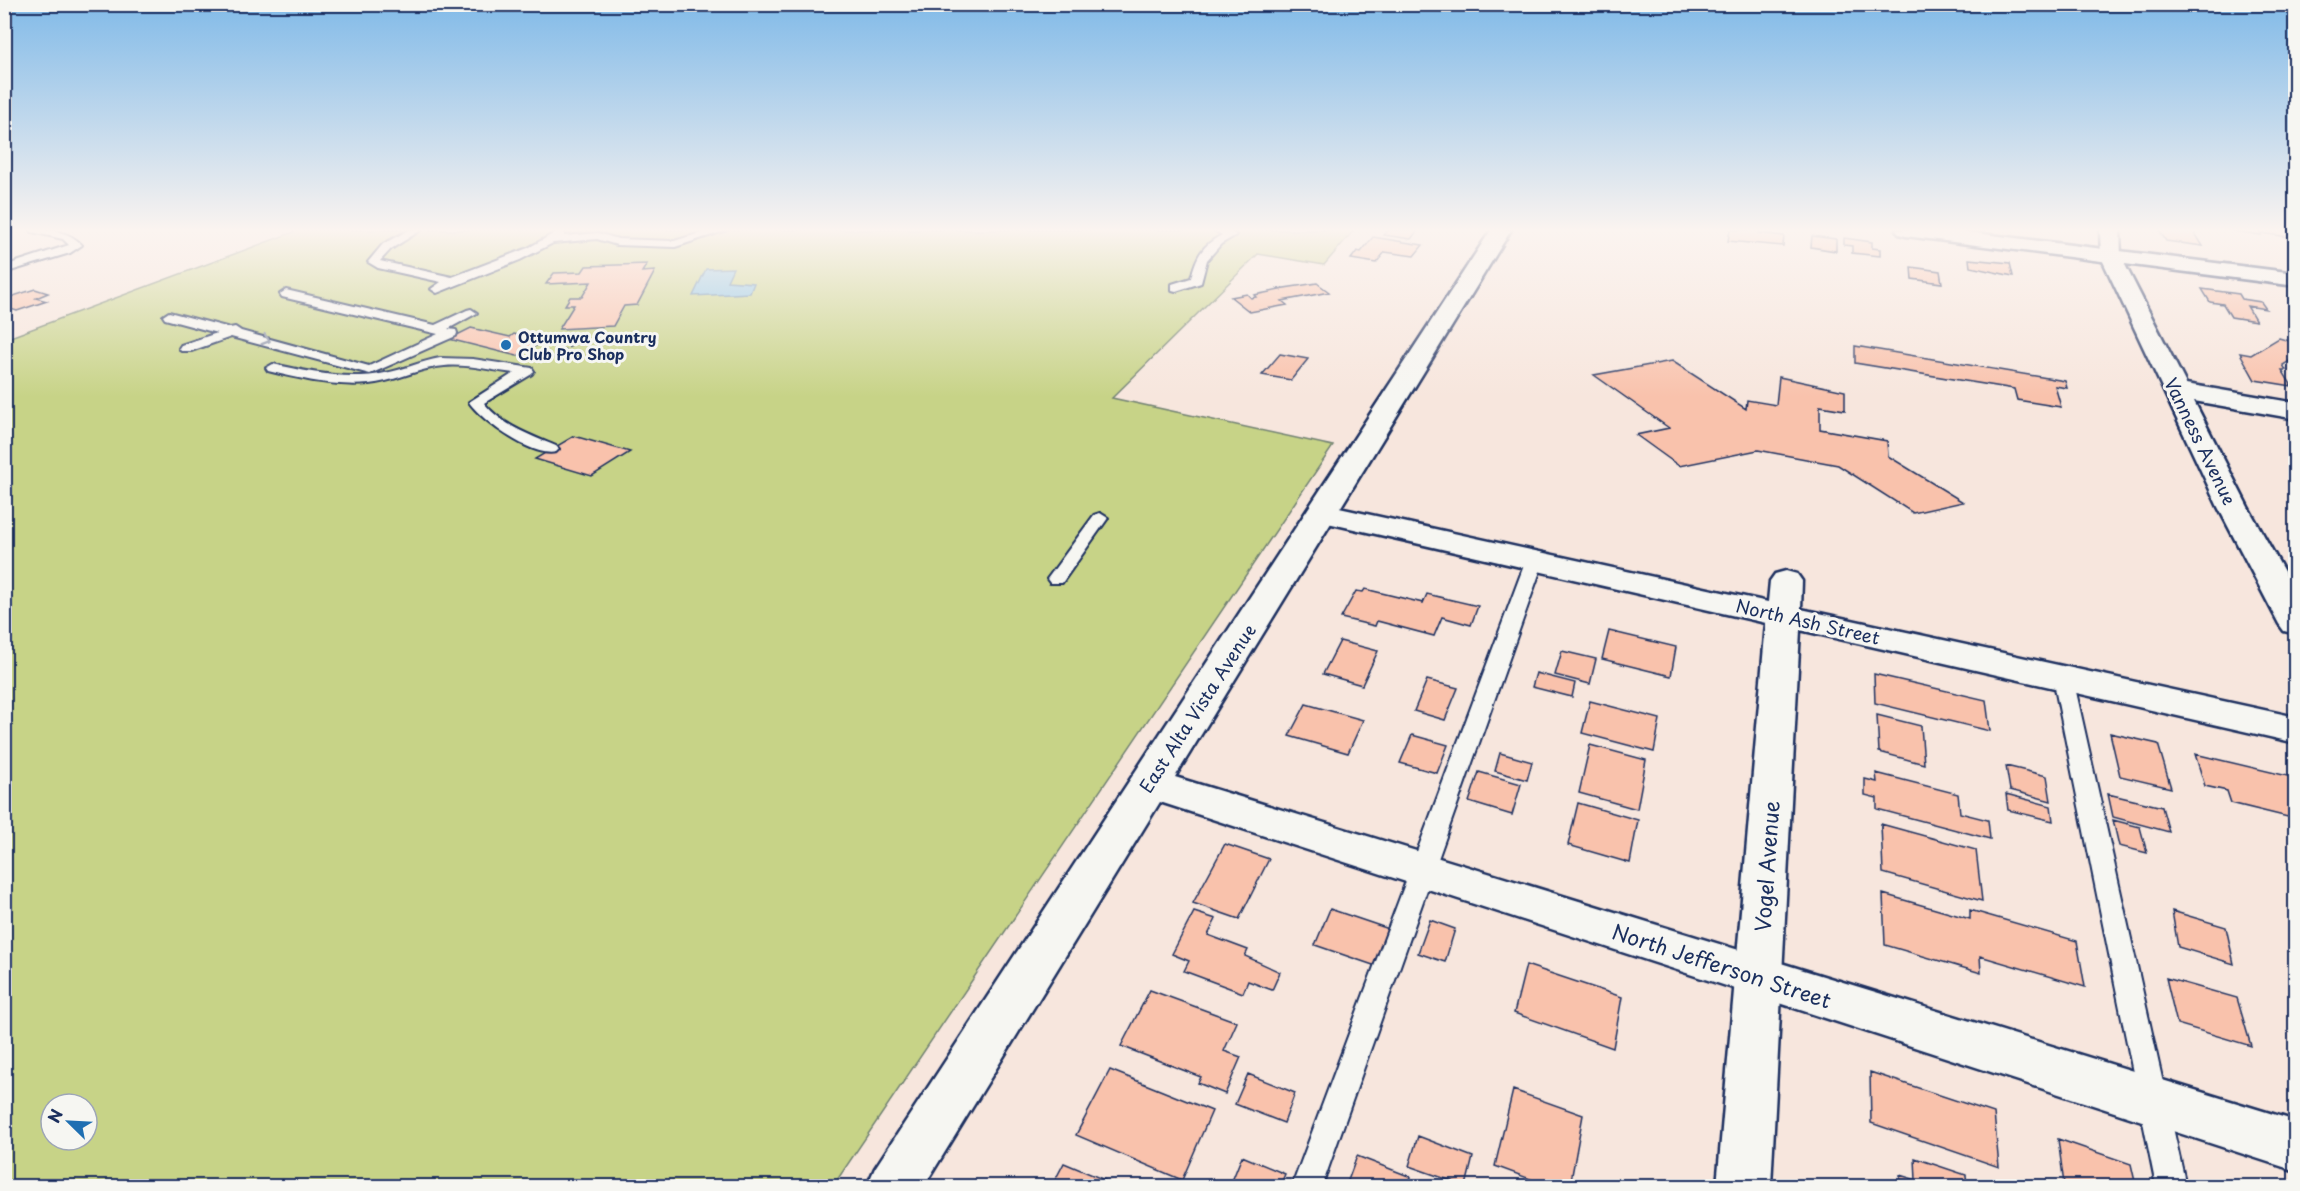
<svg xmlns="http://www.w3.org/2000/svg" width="2300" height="1191" viewBox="0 0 2300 1191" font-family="'Playpen Sans',sans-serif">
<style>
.green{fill:#c7d387;stroke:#718172;stroke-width:1.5;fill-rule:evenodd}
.water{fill:#87c4e7;stroke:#5c88b0;stroke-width:1.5}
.building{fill:#f9c2ac;stroke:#1b2f5e;stroke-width:1.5}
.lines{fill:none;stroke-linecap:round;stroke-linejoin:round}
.lane-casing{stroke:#1b2f5e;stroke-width:4}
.street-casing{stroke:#1b2f5e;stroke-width:5}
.secondary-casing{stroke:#1b2f5e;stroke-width:5}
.path{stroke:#1b2f5e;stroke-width:2;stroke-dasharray:4 3;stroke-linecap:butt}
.lane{fill:#f6f6f2;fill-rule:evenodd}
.street{fill:#f6f6f2;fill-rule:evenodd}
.secondary{fill:#f6f6f2;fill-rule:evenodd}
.oneway{stroke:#8892a8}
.poi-dot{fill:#1f6fb2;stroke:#f6f6f2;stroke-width:2}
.labels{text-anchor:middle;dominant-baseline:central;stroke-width:6;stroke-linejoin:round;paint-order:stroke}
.far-poi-label{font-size:15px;font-weight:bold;fill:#1b2f5e;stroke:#f6f6f2;text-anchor:start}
.street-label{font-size:18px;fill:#1b2f5e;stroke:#f6f6f2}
.near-street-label{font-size:21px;fill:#1b2f5e;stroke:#f6f6f2}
</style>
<rect width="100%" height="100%" fill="#f7e6dd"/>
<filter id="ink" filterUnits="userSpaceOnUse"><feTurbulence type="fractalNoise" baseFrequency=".0167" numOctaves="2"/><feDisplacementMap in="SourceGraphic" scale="12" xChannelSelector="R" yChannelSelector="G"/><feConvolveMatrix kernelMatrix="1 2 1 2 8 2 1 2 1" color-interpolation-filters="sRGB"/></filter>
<g filter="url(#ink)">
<!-- green -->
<path class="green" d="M299,230h1055l-30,35 -66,-11 -146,144 221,48 -500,740h-828v-847zM51,1104h36v36h-36z"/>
<!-- water -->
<path class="water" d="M733,268l-6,13 27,2 -4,10 -57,3 13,-27z"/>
<!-- building -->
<path class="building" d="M1388,230h30l-7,9 -27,-4z
M1730,230h30l-1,3 25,3 -1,10 -55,-5z
M2159,230h34l10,16 -37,-5z
M2227,230h69v8l-36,-5 1,2z
M1812,236l24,3v12l-25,-4z
M1373,237l50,8 -9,11 -29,-4 -9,11 -25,-4 6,-8 4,1z
M1844,238l28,4v6l8,1v7l-28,-3v-7l-8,-1z
M1969,259l41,4 3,13 -43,-9z
M647,264l-5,8 13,-1 -18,34 -13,1 -11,20 -54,3 15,-24h-9l5,-8h12l9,-15 -45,2 8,-11 28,-1 4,-6z
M1911,267l29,4 2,12 -30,-4z
M1317,283l12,9 -47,9 5,4 -37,7 -19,-15 16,-3 4,4 5,-1 -2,-2 26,-5 -2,-1z
M35,289l13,4 -12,5 11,3 -30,10 -13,-4v-8z
M2202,289l37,5 3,5 19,3 5,7 -19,-3 9,15 -25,-4 -8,-13 -13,-2z
M471,328l39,9 4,-3 31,7 -28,15 -68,-17z
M2279,338l17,5v14l-13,8 3,5h-4l10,16 -37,-6 -15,-27 11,2z
M1855,346l210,35 2,7 -12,-2 6,21 -44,-7 -3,-11 -159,-26z
M1280,354l28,5 -17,21 -29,-5z
M1672,361l74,48 1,-9 29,5 3,-28 66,14v19l-25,-4v23l67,12 1,15 75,46 -50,11 -75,-48 -80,-15 -79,16 -43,-31 33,-7 -75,-53z
M574,436l56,16 -38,24 -57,-17z
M1365,589l58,14 4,-9 51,12 -7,19 -29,-8 -8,19 -57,-15 -2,5 -34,-8 15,-27 7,1z
M1609,631l67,16 -5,29 -69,-17z
M1340,641l38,10 -16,34 -39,-11z
M1562,651l34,8 -6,25 -35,-9z
M1536,673l39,10 -3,14 -40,-10z
M1874,674l112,26 4,31 -115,-28z
M1427,680l31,8 -13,32 -31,-9z
M1590,701l70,18 -6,33 -72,-19z
M1306,704l57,16 -15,33 -59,-17z
M1877,715l44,11 3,38 -45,-12z
M2110,733l48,11 13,44 -51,-12z
M1412,735l36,10 -11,28 -37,-10z
M1590,745l56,15 -9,49 -58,-16z
M1500,753l32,9 -5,18 -32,-9z
M2195,754l101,24v41l-65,-16 -4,-12 -22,-5z
M2006,766l41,10 4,25 -41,-11z
M1479,772l42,12 -9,31 -43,-13z
M1876,773l82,21 2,19 28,7 2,19 -113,-30v-11l-12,-3v-16l12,3z
M2006,794l45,12 2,15 -45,-11z
M2108,794l54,13 7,25 -56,-15z
M1578,803l60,17 -8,43 -62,-18z
M2113,820l27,7 7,26 -28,-7z
M1881,824l95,26 6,51 -99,-28z
M1225,844l44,15 -30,60 -46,-16z
M1883,894l87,25v-9l107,31 8,46 -105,-31 1,17 -96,-28z
M1330,909l59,20 -13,37 -61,-21z
M2172,911l54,16 8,37 -56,-17z
M1194,912l22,7 -8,16 40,15 -3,6 35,16 -8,18 -24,-9 -5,12 -59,-22 5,-10 -17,-7z
M1430,920l25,9 -10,33 -27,-9z
M1526,965l96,32 -9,51 -99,-35z
M2166,978l71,20 14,48 -74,-22z
M1150,990l87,32 -13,29 17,6 -16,37 -27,-11 3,-6 -80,-31z
M1110,1070l102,41 -30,69 -106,-45z
M1870,1072l124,41 5,54 -128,-44z
M1248,1074l47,19 -11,30 -49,-19z
M1513,1090l70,25 -13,71h-21l-54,-20z
M1418,1136l55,21 -7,29 -57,-20z
M2058,1139l73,25 5,22h-66l-6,-2z
M1242,1156l43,18 -5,12h-50z
M1357,1156l54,21 -2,9h-63z
M1915,1158l51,17 1,11h-67v-11l16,5z
M1064,1163l48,20 -2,3h-58z"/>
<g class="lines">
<defs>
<path id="lane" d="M31,230c19,0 37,0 51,15l-12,8 -66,20v-7l65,-21 -6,-6 -31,-7z
M409,230h12l-30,19 -11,12 72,16 76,-29 32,-18 5,1 -1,5 34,-3 20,6 56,2 37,-11h16l-52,17 -58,-2 -20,-6 -44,4 -33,17 -83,33 -6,-4 10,-7 -63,-14 -10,-6 15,-18z
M1214,230h14l8,5 -15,9 -14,16 -6,23 -25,8 -4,-1v-6l19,-6c5,-21 11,-33 31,-43z
M286,290l149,35 32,-15 4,-1 6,4 -29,16 8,1 1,3 -1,3 -86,38 -139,-37 -40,14h-10l-2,-3 2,-3 36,-12 -52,-14 -2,-3 6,-4 61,16 5,-1 6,4 128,35 69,-32 -156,-37 -2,-3z
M440,358l33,1 59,9 2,3 -2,3 -48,29c19,23 46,32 72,43l3,3 -3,3c-23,6 -74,-31 -87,-50l45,-29c-26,-3 -53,-11 -78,-6 -23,4 -44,15 -67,17 -34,3 -68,-5 -101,-13l-2,-3 7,-4c37,8 75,17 112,9 19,-3 36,-12 55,-15z
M1100,513l8,5 -46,65h-12l-3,-4 3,-4 44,-60z
M1535,555l6,1 3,4 -222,626h-30l234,-626 3,-4z
M2063,672l7,2 3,4 113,508h-30l-103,-508 3,-4z"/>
<path id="street" d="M2100,230h20l1,27 65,127 110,19v16l-102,-18 54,106 48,86v41l-12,-3 -5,-7 -61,-117 -117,-250z
M1321,504l447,98 2,-21 5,-7 11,-3 11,3 5,7 -1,28 495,108v26l-496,-113 -29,556h-54l49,-563 -456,-104 -4,-6 4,-6z"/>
<path id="secondary" d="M1491,230h20l-336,547 1121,344v50l-1136,-369 -236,384h-57l8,-18z
M1896,230h56l344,43v13l-390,-50 -7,-2z"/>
</defs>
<!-- lane casing -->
<use href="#lane" class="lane-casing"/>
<!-- street casing -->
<use href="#street" class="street-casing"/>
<!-- secondary casing -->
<use href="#secondary" class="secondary-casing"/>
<!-- path -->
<path class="path" d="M544,362l37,-22"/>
<!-- lane -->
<use href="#lane" class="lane"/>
<!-- street -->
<use href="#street" class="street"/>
<!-- secondary -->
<use href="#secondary" class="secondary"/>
</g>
<!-- one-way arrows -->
<defs><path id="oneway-chevron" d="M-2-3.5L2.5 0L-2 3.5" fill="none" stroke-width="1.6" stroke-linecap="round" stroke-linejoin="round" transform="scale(1.5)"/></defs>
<use class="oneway" href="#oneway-chevron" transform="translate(266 340) rotate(16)"/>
</g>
<!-- sky -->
<linearGradient id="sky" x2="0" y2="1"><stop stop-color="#81bae8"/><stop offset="0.58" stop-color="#fbf4f0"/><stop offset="1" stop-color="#fbf4f0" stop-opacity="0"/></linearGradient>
<rect width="2300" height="397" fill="url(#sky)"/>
<!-- markers -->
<circle class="poi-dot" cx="506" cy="345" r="6"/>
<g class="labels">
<!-- far-poi labels -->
<g class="far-poi-label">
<text x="518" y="336">Ottumwa Country<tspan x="518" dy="17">Club Pro Shop</tspan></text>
</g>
<!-- street labels -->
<g class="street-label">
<text transform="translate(2201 441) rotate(64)">Vanness Avenue</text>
<text transform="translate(1808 621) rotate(13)">North Ash Street</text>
<text transform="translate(1197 708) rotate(-57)">East Alta Vista Avenue</text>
</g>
<!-- near-street labels -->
<g class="near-street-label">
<text transform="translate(1766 866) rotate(-86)">Vogel Avenue</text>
<text transform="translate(1722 965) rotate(18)">North Jefferson Street</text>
</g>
</g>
<!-- margin -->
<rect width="2300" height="1191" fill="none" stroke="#f6f6f2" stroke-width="24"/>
<rect x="12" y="12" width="2276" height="1167" fill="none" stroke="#1b2f5e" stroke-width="2" filter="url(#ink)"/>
<!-- north arrow -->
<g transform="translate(69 1122) rotate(294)"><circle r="28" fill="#f6f6f2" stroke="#9ea6b7" stroke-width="1.5"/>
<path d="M0-4.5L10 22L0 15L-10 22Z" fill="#1f6fb2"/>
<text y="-9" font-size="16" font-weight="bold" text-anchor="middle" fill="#1b2f5e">N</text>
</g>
</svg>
